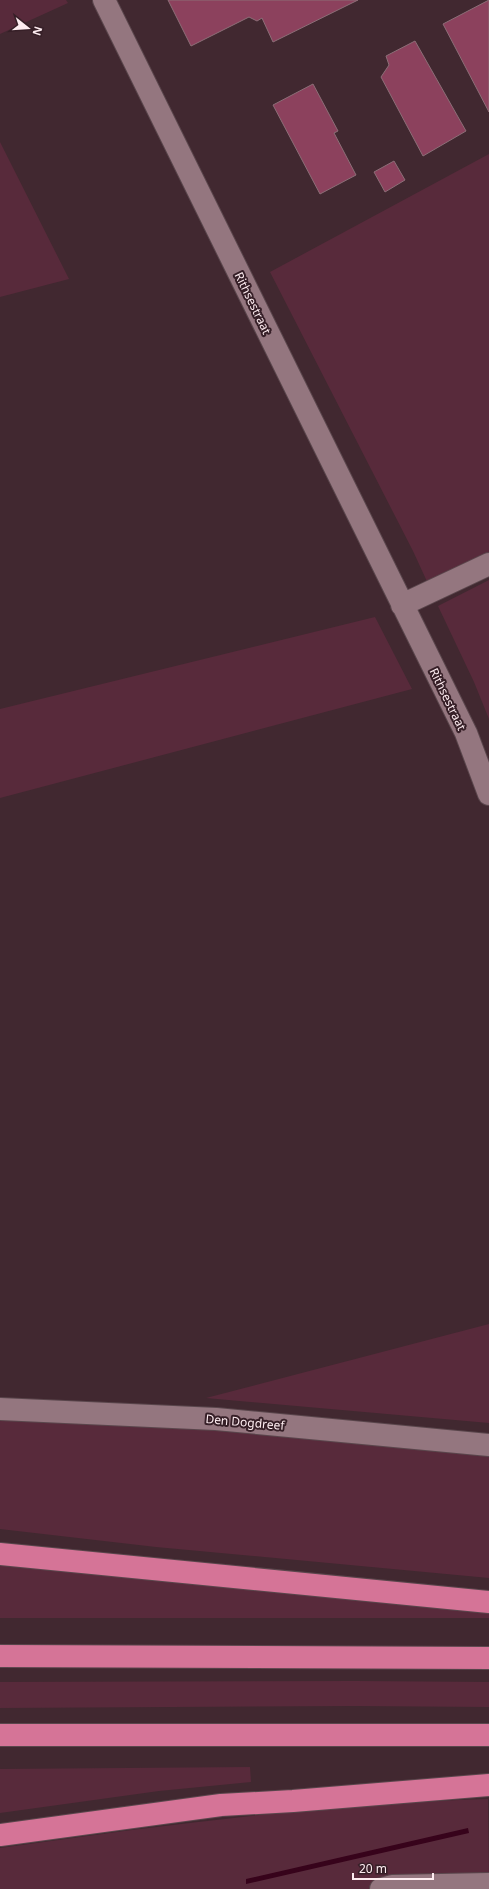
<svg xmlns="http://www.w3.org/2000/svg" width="489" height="1889" viewBox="0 0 489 1889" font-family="'Noto Sans',sans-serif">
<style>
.green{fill:#582a3b}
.water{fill:#37031b}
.building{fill:#8c415d;stroke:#8c6e77}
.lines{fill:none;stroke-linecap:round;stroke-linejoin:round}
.minor-casing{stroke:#5a464c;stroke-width:24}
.highway-casing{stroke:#5a464c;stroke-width:24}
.minor{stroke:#94767f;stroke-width:22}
.highway{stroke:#d57497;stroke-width:22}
.labels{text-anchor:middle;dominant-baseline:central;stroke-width:4;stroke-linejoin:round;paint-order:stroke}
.street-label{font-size:12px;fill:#fdecf0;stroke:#361f27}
</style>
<rect width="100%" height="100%" fill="#412830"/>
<!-- green -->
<path class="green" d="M0,0h66l2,3 -68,31z
M0,142l69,137 -69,18z
M489,154v405l-59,29 -17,-37 -143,-279z
M489,580v139l-15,-37 -36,-76z
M375,617l37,72 -412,109v-89z
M489,1324v99l-283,-25z
M0,1419l168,7 111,8 210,20v124l-333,-31 -156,-18z
M0,1562l489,48v8h-489z
M355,1681l134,1v25l-134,-1 -355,2v-26z
M250,1767l1,15 -92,9 -159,22v-44z
M488,1799l1,81 -114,9h-375v-41c162,-23 324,-44 488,-49z"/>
<!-- water -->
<path class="water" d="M468,1828l1,5 -223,51v-5z"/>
<!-- building -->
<path class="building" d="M168,0h190l-85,42 -11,-24 -5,3 -8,-4 -58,29z
M489,0v112l-46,-88z
M415,41l51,90 -43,25 -42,-79 8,-12 -3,-9z
M313,84l25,47 -4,2 22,42 -36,19 -47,-89z
M394,161l11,19 -20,12 -11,-20z"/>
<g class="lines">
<defs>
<path id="minor" d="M104,0l362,733 23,61
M402,605l87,-41
M0,1409l216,10 273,26
M381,1889l11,-3 97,-2"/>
<path id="highway" d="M0,1554l489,48
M0,1656l489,2
M0,1735h489
M0,1835l221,-30 72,-4 196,-16"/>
</defs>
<!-- minor casing -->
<use href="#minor" class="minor-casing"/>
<!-- highway casing -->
<use href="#highway" class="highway-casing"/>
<!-- minor -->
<use href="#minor" class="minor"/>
<!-- highway -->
<use href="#highway" class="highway"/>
</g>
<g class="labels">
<!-- street labels -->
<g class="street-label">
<text transform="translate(253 303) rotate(64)">Rithsestraat</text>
<text transform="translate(448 699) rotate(64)">Rithsestraat</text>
<text transform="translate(245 1422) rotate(5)">Den Dogdreef</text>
</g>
</g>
<!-- north arrow -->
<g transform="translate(28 28) rotate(107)" stroke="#361f27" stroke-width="3" paint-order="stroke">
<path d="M0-3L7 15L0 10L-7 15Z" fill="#fdecf0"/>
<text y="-6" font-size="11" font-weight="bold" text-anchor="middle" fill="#fdecf0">N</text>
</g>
<!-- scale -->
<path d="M353 1873v6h80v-6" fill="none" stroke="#fdecf0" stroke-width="2"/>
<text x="359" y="1873" font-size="12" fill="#fdecf0" stroke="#361f27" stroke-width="3" paint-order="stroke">20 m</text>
</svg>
